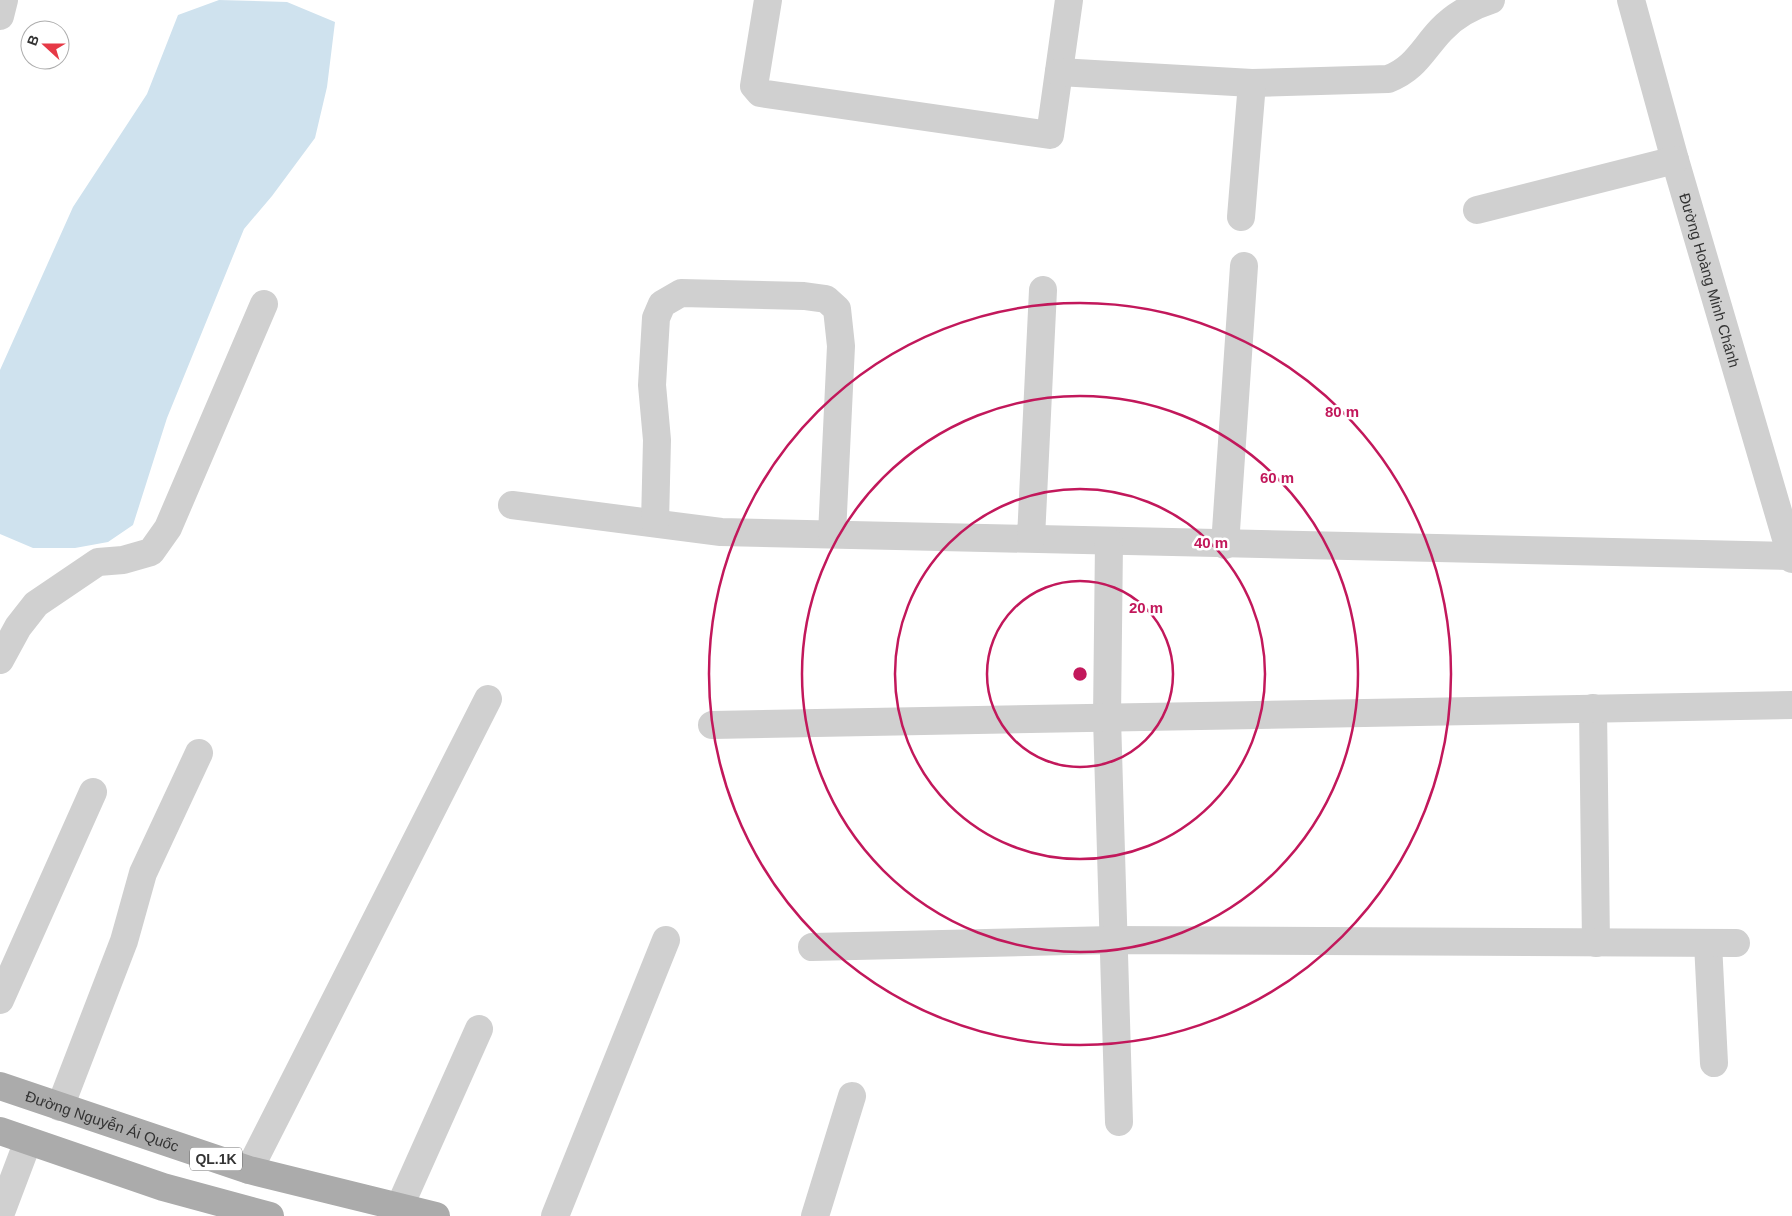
<svg xmlns="http://www.w3.org/2000/svg" width="1792" height="1216" viewBox="0 0 1792 1216" font-family="Arial,sans-serif">
<style>
.water{fill:#cfe2ee}
.lines{fill:none;stroke-linecap:round;stroke-linejoin:round}
.street{stroke:#d0d0d0;stroke-width:28}
.primary{stroke:#ababab;stroke-width:28}
.ring{fill:none;stroke:#c2185b;stroke-width:2.5}
.labels{text-anchor:middle;dominant-baseline:central;stroke-width:5;stroke-linejoin:round;paint-order:stroke}
.shield{fill:#fff;stroke:#707070;stroke-width:1}
.shield-label{font-size:14px;font-weight:bold;fill:#333}
.street-label{font-size:15px;fill:#333;stroke:#fff}
.centre{fill:#c2185b;stroke:#fff;stroke-width:2.5}
.ring-label{font-size:15px;text-anchor:middle;font-weight:bold;fill:#c2185b;stroke:#fff;stroke-width:5;stroke-linejoin:round;paint-order:stroke}
</style>
<rect width="100%" height="100%" fill="#fff"/>
<!-- water -->
<path class="water" d="M219,0l68,2 48,20 -8,65 -12,51 -43,58 -28,33 -77,189 -34,107 -25,17 -33,6h-42l-33,-14v-164l73,-163 74,-113 31,-79z"/>
<g class="lines">
<!-- street -->
<g class="street">
<path d="M768,0l-14,86 6,7 290,42 19,-135"/>
<path id="s1" d="M1631,0l44,160 117,399"/>
<path d="M0,16l4,-16"/>
<path d="M1059,72l193,11 136,-4c27,-10 35,-30 53,-49 14,-15 31,-24 50,-30"/>
<path d="M1477,210l198,-50"/>
<path d="M1241,217l11,-134"/>
<path d="M512,505l209,27 1070,24"/>
<path d="M655,523l2,-83 -5,-55 4,-67 6,-14 19,-11 123,3 22,3 11,10 4,37 -9,188"/>
<path d="M1031,538l12,-248"/>
<path d="M1109,542l-2,176 12,404"/>
<path d="M1225,545l19,-279"/>
<path d="M0,660l18,-33 18,-23 62,-42 25,-2 28,-8 17,-24 96,-224"/>
<path d="M1593,708l3,235"/>
<path d="M712,725l1080,-20"/>
<path d="M1708,943l6,120"/>
<path d="M812,947l301,-7 623,3"/>
<path d="M0,1000l93,-208"/>
<path d="M60,1107l64,-166 19,-68 56,-120"/>
<path d="M249,1170l239,-471"/>
<path d="M399,1208l80,-179"/>
<path d="M0,1215l28,-74"/>
<path d="M555,1216l111,-276"/>
<path d="M815,1216l37,-120"/>
</g>
<!-- primary -->
<g class="primary">
<path id="s2" d="M0,1086l249,84 187,46"/>
<path d="M0,1131l163,56 107,29"/>
</g>
</g>
<!-- distance rings -->
<g class="ring">
<circle cx="1080" cy="674" r="93"/>
<circle cx="1080" cy="674" r="185"/>
<circle cx="1080" cy="674" r="278"/>
<circle cx="1080" cy="674" r="371"/>
</g>
<g class="labels">
<!-- shield labels -->
<rect class="shield" x="190" y="1147.5" width="52" height="23" rx="4"/>
<g class="shield-label">
<text x="216" y="1159">QL.1K</text>
</g>
<!-- street labels -->
<g class="street-label">
<text stroke="none"><textPath href="#s1" startOffset="291">Đường Hoàng Minh Chánh</textPath></text>
<text stroke="none"><textPath href="#s2" startOffset="108">Đường Nguyễn Ái Quốc</textPath></text>
</g>
</g>
<circle cx="1080" cy="674" r="8" class="centre"/>
<g class="ring-label">
<text x="1342" y="417">80 m</text>
<text x="1277" y="483">60 m</text>
<text x="1211" y="548">40 m</text>
<text x="1146" y="613">20 m</text>
</g>
<!-- north arrow -->
<g transform="translate(45 45) rotate(291)"><circle r="24" fill="#ffffff" stroke="#adadad"/>
<path d="M0-4L9 19L0 12L-9 19Z" fill="#e63946"/>
<text y="-8" font-size="14" font-weight="bold" text-anchor="middle" fill="#333333">B</text>
</g>
</svg>
